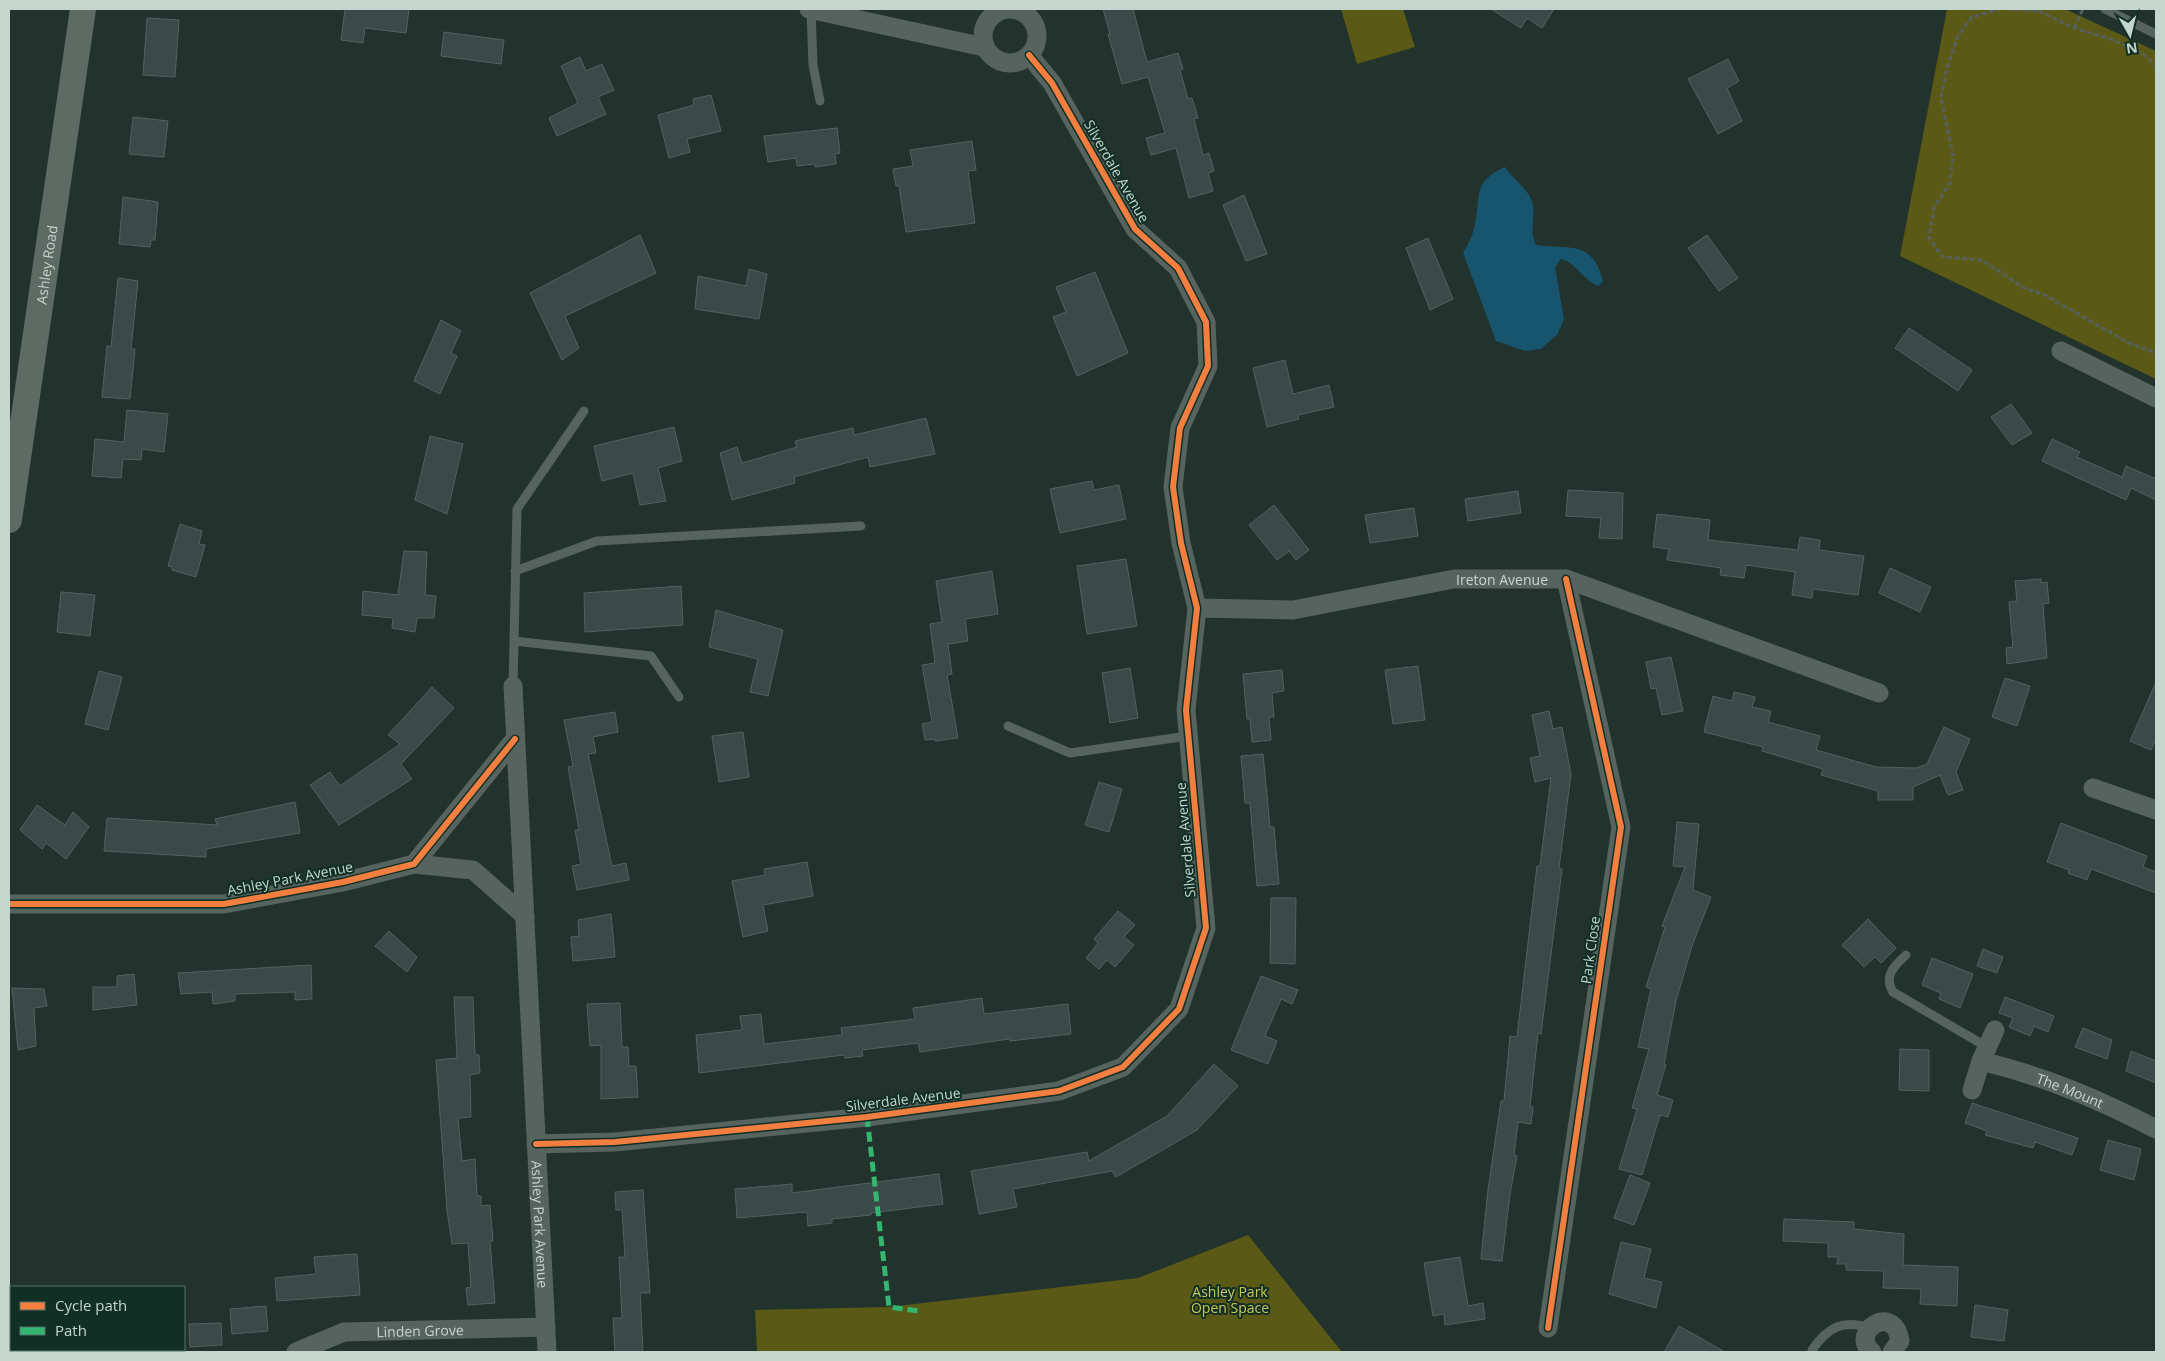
<svg xmlns="http://www.w3.org/2000/svg" width="2165" height="1361" viewBox="0 0 2165 1361" font-family="'Open Sans',sans-serif">
<style>
.green{fill:#5a5915}
.water{fill:#17546d}
.building{fill:#394a49;stroke:#546160}
.lines{fill:none;stroke-linecap:round;stroke-linejoin:round}
.path{stroke:#55605c;stroke-width:3;stroke-dasharray:5 2.5;stroke-linecap:butt}
.service{stroke:#57635e;stroke-width:9}
.minor{stroke:#57635e;stroke-width:19}
.secondary{stroke:#5e6b64;stroke-width:26}
.quiet{stroke:#33b770;stroke-width:5;stroke-dasharray:10 5;stroke-linecap:butt}
.cycleway-casing{stroke:#112f25;stroke-width:9}
.cycleway{stroke:#f27e40;stroke-width:6}
.labels{text-anchor:middle;dominant-baseline:central;stroke-width:4;stroke-linejoin:round;paint-order:stroke}
.street-label{font-size:14px;fill:#c5d6cf;stroke:#112f25}
.park-label{font-size:14px;fill:#cbc65c;stroke:#112f25}
</style>
<rect width="100%" height="100%" fill="#22322d"/>
<!-- green -->
<path class="green" d="M1341,9h62l12,38 -58,17z
M1947,9h118l91,42v328l-256,-123z
M1248,1235l94,117h-585l-2,-42 134,-3 249,-29z"/>
<!-- water -->
<path class="water" d="M1505,167c8,13 26,23 28,39 2,14 -4,25 3,39 34,5 56,-6 67,36l-4,5c-16,-5 -22,-23 -38,-27l-6,8 9,52 -7,16 -16,14 -16,2 -29,-10 -33,-88c5,-9 10,-18 12,-29 6,-29 -3,-42 30,-57z"/>
<!-- building -->
<path class="building" d="M345,9h64l-3,24 -41,-5 -2,15 -22,-3z
M1103,9h30l14,53 31,-9 5,16 -3,1 8,29 4,-1 6,20 -4,1 9,36 6,-2 5,18 -6,2 5,18 -24,7 -13,-50 -25,7 -5,-17 19,-5 -17,-56 -26,7 -14,-50h2z
M1491,9h63l-12,19 -15,-10 -6,10z
M147,18l32,2 -4,57 -32,-2z
M444,32l60,8 -3,24 -60,-8z
M580,57l6,14 16,-7 12,26 -16,7 8,17 -49,22 -8,-18 29,-15 -17,-37z
M1728,59l11,22 -12,7 15,33 -24,13 -30,-55z
M711,95l10,36 -34,8 3,13 -21,6 -11,-43 36,-10 -1,-6z
M133,117l35,4 -4,36 -35,-3z
M837,128l3,25 -5,1 1,10 -21,3v-3l-18,2 -1,-8 -28,4 -4,-26z
M972,141l4,29 -8,1 7,52 -69,9 -7,-46h-3l-3,-17 20,-3 -3,-16z
M1244,195l23,59 -21,7 -23,-56z
M123,197l35,5 -3,38h-4l-1,7 -31,-3z
M640,235l16,38 -91,43 14,32 -17,12 -32,-67z
M1707,235l31,43 -19,13 -31,-43z
M1428,238l25,61 -23,11 -24,-62z
M749,269l18,5 -8,45 -64,-10 3,-33 48,10z
M1095,272l33,81 -51,23 -24,-59 13,-5 -10,-25z
M118,278l20,3 -7,68h4l-5,50 -28,-2 5,-51 4,1z
M441,320l20,11 -10,22 6,3 -17,38 -26,-13z
M1909,328l63,42 -14,21 -63,-43z
M1285,360l8,34 36,-9 5,22 -36,8 1,4 -32,8 -14,-59z
M2011,404l21,29 -20,12 -21,-28z
M127,410l41,4 -4,38 -22,-3 -1,11 -18,-1 -2,19 -29,-2 3,-37 29,3z
M926,418l9,36 -65,13 -2,-10 -74,20 1,6 -63,17 -12,-47 17,-6 5,16 55,-16 -2,-6 58,-13 1,7z
M674,427l8,34 -24,7 8,33 -26,4 -7,-32 -31,8 -8,-35z
M430,436l33,8 -16,70 -32,-14z
M2052,439l28,13 -3,5 45,20 4,-11 30,13v21l-25,-12 -5,12 -84,-39z
M1092,481l2,9 25,-5 7,34 -66,14 -10,-44z
M1568,490l55,3 -1,46 -23,-1 2,-20 -35,-2z
M1518,491l3,22 -53,8 -3,-22z
M1274,505l35,45 -13,10 -7,-9 -12,9 -28,-35z
M1414,508l4,28 -48,7 -5,-28z
M1657,514l53,6 -2,20 90,10 2,-13 20,3 -1,10 45,6 -6,39 -45,-6 -1,9 -20,-3 3,-23 -49,-7 -2,13 -24,-3 1,-7 -54,-8 2,-11 -16,-2z
M180,524l22,7 -3,13 6,1 -9,32 -24,-7v-3l-4,-1z
M404,551l23,1 -2,43 11,1 -2,22h-17l-2,14 -23,-4 1,-10 -31,-3 1,-24 35,4z
M1126,559l11,67 -50,8 -10,-68z
M1890,568l41,19 -11,25 -41,-19z
M992,571l6,43 -33,5 3,22 -20,3 4,30 -5,1 11,63 -23,3v-2l-10,1 -3,-16 10,-2 -10,-57 13,-2 -5,-39 12,-2 -6,-41z
M2041,579v4l6,-1 2,21 -6,1 4,54 -40,6 -1,-16 7,-1 -4,-45 8,-1 -2,-20z
M681,586l2,39 -98,7 -1,-39z
M61,592l34,3 -5,41 -33,-4z
M716,610l67,20 -15,66 -18,-4 8,-33 -49,-12z
M1671,657l12,54 -21,4 -6,-27 -5,1 -5,-27z
M1418,666l7,54 -32,4 -8,-54z
M1130,668l8,50 -28,5 -8,-50z
M1282,670l2,21 -12,2 2,24h-5l2,23 -19,2 -2,-23h-3l-4,-45z
M99,671l23,6 -14,53 -23,-6z
M2005,678l25,8 -13,40 -25,-9z
M2156,682v57l-5,11 -21,-9z
M432,687l22,21 -53,56 11,15 -73,46 -29,-40 20,-13 10,14 60,-42 -12,-9z
M1734,692l21,5 -3,10 19,4 -3,11 52,14 -4,14 60,17 40,1 11,-4 17,-37 26,12 -14,33 7,18 -15,5 -8,-20 -27,12v13h-35v-9l-57,-16 2,-6 -61,-18 1,-4 -59,-15 9,-36 19,5z
M1549,711l4,18 9,-2 9,47 -12,94 3,1 -8,62 -13,103 -3,-1 -8,74h3l-2,17 -13,-2 -4,33 3,1 -7,38 -8,67 -21,-2 7,-69 13,-89h3l6,-65 7,1 20,-171h3l11,-88 -16,4 -5,-24 10,-2 -8,-41z
M615,712l3,20 -25,5 3,16 -8,1 24,112 14,-3 3,17 -52,10 -5,-24 9,-2 -6,-34h4l-11,-63 5,-1 -9,-46z
M743,732l6,45 -30,5 -7,-46z
M1263,754l7,73h4l5,57 -22,2 -7,-83h-5l-4,-47z
M1099,782l23,7 -13,43 -24,-7z
M295,802l5,31 -94,16v8l-102,-6 3,-33 110,7 -2,-6z
M37,805l28,20 8,-13 16,15 -23,32 -20,-16 -4,6 -22,-19z
M1677,822l22,2 -6,66 18,7 -19,49 -16,55 -12,63h2l-9,31 16,5 -5,17 -8,-2 -18,60 -23,-6 18,-60 -5,-1 17,-59 -11,-2 13,-58 -5,-2 19,-60 -3,-1 23,-59 -12,-1z
M2061,823l86,33 -4,11 13,5v21l-65,-24 -4,11 -19,-7 1,-3 -22,-8z
M807,862l6,34 -50,9 5,26 -25,6 -11,-56 33,-6 -1,-6z
M1271,898h25l-1,66 -25,-1z
M1118,911l17,14 -11,12 10,8 -19,22 -8,-7 -8,9 -13,-11 12,-15 -4,-4z
M611,914l4,43 -42,4 -2,-24 8,-1 -1,-16z
M1868,919l28,29 -15,15 -6,-6 -11,10 -22,-22z
M389,931l28,26 -10,15 -32,-26z
M1983,949l20,8 -6,16 -20,-7z
M1932,958l41,16 -13,34 -21,-9 2,-6 -19,-8z
M311,965l1,34 -17,1v-8l-60,2v7l-22,3 -1,-12 -31,2 -3,-21z
M134,974l3,31 -44,5v-23h24v-11z
M1261,976l37,14 -6,14 -11,-5 -16,37 12,5 -9,23 -37,-14z
M12,988l32,1 3,17 -13,2 2,38 -18,4z
M454,997h19l2,58h4l1,18 -10,2 1,42 -13,1 4,43 13,-2 2,37h4v10l9,-1 3,36h-3l5,62 -27,2 -2,-17 5,-1 -3,-44 -16,1 -5,-34 -11,-150 21,-2z
M2005,997l49,19 -6,16 -14,-6 -4,10 -21,-9 4,-9 -14,-5z
M982,998l2,16 84,-10 3,30 -61,7 -1,-2 -89,13 -2,-9 -56,7 1,6 -18,2 -1,-3 -145,18 -3,-38 46,-5 -2,-14 21,-2 3,30 78,-9 -1,-7 74,-9 -2,-11z
M620,1003l2,44h6l1,19h7l2,31 -37,2v-54l-11,1 -3,-42z
M2083,1028l29,12 -5,19 -32,-12z
M1900,1049l29,1v41l-30,-1z
M2131,1051l25,10v22l-30,-12z
M1214,1064l24,22 -41,44 -81,47 -4,-6 -99,18 4,18 -38,7 -8,-43 116,-19 2,9 78,-45z
M1972,1103l106,35 -6,17 -37,-13 -2,6 -48,-13 2,-4 -22,-8z
M2108,1140l33,9 -7,31 -34,-10z
M939,1174l4,30 -72,9v2l-39,4v4l-24,3 -1,-14 -70,6 -2,-29 57,-5v9z
M1630,1175l20,8 -16,42 -20,-7z
M643,1190l7,103h-10l3,59h-28l-2,-34h9l-3,-61h6l-3,-47h-6l-1,-18z
M1784,1219l70,3v7l50,5 -1,31 55,2 -1,39 -37,-2 1,-15 -38,-1 1,-17 -38,-1v-6h-9l1,-7h-10v-14l-45,-2z
M1621,1242l30,7 -7,29 18,4 -6,26 -47,-14z
M357,1254l3,41 -83,6 -2,-23 41,-4 -2,-17z
M1460,1257l8,49 15,-3 2,16 -40,6 -1,-11 -11,2 -9,-53z
M1975,1305l33,5 -4,31 -33,-4z
M266,1306l2,25 -36,3 -2,-25z
M221,1323l1,22 -32,2 -1,-23z
M1679,1326l46,26h-61z"/>
<g class="lines">
<!-- path -->
<path class="path" d="M2001,9l-29,8 -14,19 -11,32 -6,30 12,58 -3,27 -16,25 -5,30 14,19 39,3 42,28 21,7 84,48 27,10
M2009,9l30,2 35,17 37,11 32,15 13,11
M2074,28l9,-19"/>
<!-- service -->
<path class="service" d="M811,9l2,56 7,36
M2105,9l51,25
M515,571l82,-30 264,-15
M514,641l137,15 28,41
M513,686l4,-177 67,-98
M1008,726l62,27 118,-17
M1906,955c-11,10 -23,21 -13,37l94,55
M1812,1350c16,-23 31,-31 58,-22"/>
<!-- minor -->
<g class="minor">
<circle cx="1010" cy="36" r="27"/>
<path d="M809,9l175,38"/>
<path d="M2061,351l95,47"/>
<path id="s1" d="M1197,608l96,2 161,-31h112l313,114"/>
<path id="s2" d="M513,686l34,666"/>
<path d="M2093,788l63,22"/>
<path d="M414,864l59,6 52,46"/>
<path d="M9,904h215l119,-22 71,-18 101,-125"/>
<path id="s3" d="M1981,1061c63,15 117,38 175,68"/>
<path d="M1972,1090l9,-29 14,-31"/>
<path d="M536,1144l79,-2 252,-25 192,-26 64,-24 56,-58 27,-81 -20,-218 11,-102 -16,-65 -8,-56 7,-59 28,-62 -2,-44 -28,-54 -43,-39 -83,-146 -23,-28"/>
<path d="M1548,1328l73,-501 -55,-248"/>
<path id="s4" d="M296,1352l48,-20 202,-5"/>
<path d="M1872,1352c-24,-19 22,-51 28,-11l-8,11"/>
</g>
<!-- secondary -->
<path class="secondary" id="s5" d="M9,520l74,-511"/>
<!-- quiet -->
<path class="quiet" d="M867,1117l22,190 30,4"/>
<defs>
<path id="cycleway" d="M9,904h215l119,-22 71,-18 101,-125
M536,1144l79,-2 252,-25 192,-26 64,-24 56,-58 27,-81 -20,-218 11,-102 -16,-65 -8,-56 7,-59 28,-62 -2,-44 -28,-54 -43,-39 -83,-146 -23,-28
M1548,1328l73,-501 -55,-248"/>
</defs>
<!-- cycleway casing -->
<use href="#cycleway" class="cycleway-casing"/>
<!-- cycleway -->
<use href="#cycleway" class="cycleway"/>
</g>
<g class="labels">
<!-- street labels -->
<g class="street-label">
<text transform="translate(1117 171) rotate(60)">Silverdale Avenue</text>
<text stroke="none"><textPath href="#s5" startOffset="258">Ashley Road</textPath></text>
<text stroke="none"><textPath href="#s1" startOffset="308">Ireton Avenue</textPath></text>
<text transform="translate(1185 840) rotate(-95)">Silverdale Avenue</text>
<text transform="translate(290 878) rotate(-11)">Ashley Park Avenue</text>
<text transform="translate(1590 950) rotate(-82)">Park Close</text>
<text stroke="none"><textPath href="#s3" startOffset="94">The Mount</textPath></text>
<text transform="translate(903 1099) rotate(-7)">Silverdale Avenue</text>
<text stroke="none"><textPath href="#s2" startOffset="539">Ashley Park Avenue</textPath></text>
<text stroke="none"><textPath href="#s4" startOffset="128">Linden Grove</textPath></text>
</g>
<!-- park labels -->
<g class="park-label">
<text x="1230" y="1291">Ashley Park<tspan x="1230" dy="16">Open Space</tspan></text>
</g>
</g>
<!-- border -->
<rect width="2165" height="1361" fill="none" stroke="#c5d6cf" stroke-width="20"/>
<!-- legend -->
<rect x="10" y="1286" width="175" height="65" fill="#112f25" stroke="#597269"/>
<rect x="20" y="1302" width="25" height="8" fill="#f27e40" stroke="#597269"/>
<text x="55" y="1311" font-size="15" fill="#c5d6cf">Cycle path</text>
<rect x="20" y="1327" width="25" height="8" fill="#33b770" stroke="#597269"/>
<text x="55" y="1336" font-size="15" fill="#c5d6cf">Path</text>
<!-- north arrow -->
<g transform="translate(2130 35) rotate(172)" stroke="#112f25" stroke-width="4" paint-order="stroke">
<path d="M0-4L9 19L0 12L-9 19Z" fill="#c5d6cf"/>
<text y="-8" font-size="14" font-weight="bold" text-anchor="middle" fill="#c5d6cf">N</text>
</g>
</svg>
